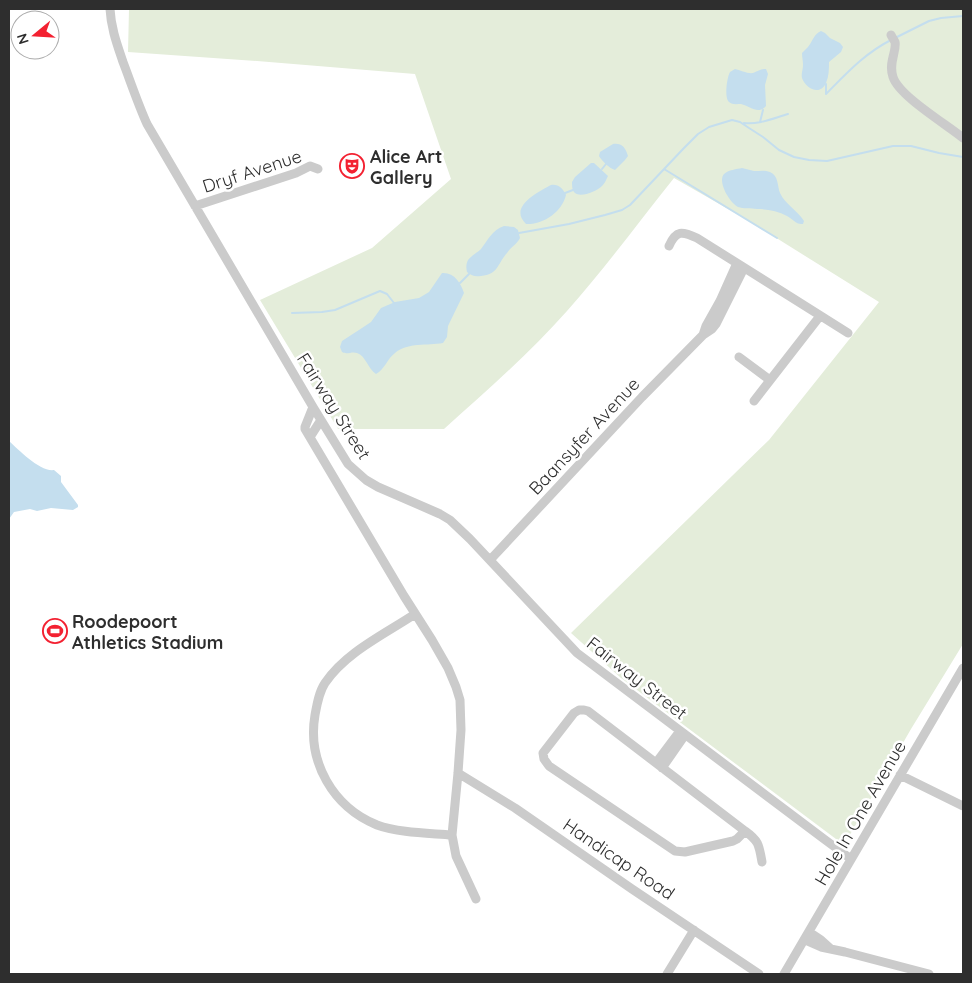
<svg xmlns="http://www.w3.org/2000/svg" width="972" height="983" viewBox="0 0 972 983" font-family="Quicksand,sans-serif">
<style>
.green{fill:#e4edda}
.water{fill:#c4deee}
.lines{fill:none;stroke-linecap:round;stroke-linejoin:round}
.stream{stroke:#c4deee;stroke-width:2}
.minor{stroke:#cbcbcb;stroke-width:9}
.labels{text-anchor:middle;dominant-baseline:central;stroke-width:5;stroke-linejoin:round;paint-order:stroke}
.poi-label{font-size:18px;font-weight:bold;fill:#2e2e2e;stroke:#fff;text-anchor:start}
.street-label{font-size:18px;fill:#2e2e2e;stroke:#fff}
</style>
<rect width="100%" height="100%" fill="#fff"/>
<!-- green -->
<path class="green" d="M129,9h834v635l-52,85 -67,116 -223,-167 -50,-45 198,-193 110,-138 -130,-81 -75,-43c-35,44 -69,90 -107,133 -38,43 -81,80 -123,118h-106l-78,-129 112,-52 79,-69 -36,-105 -158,-13 -129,-9z"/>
<!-- water -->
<path class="water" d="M821,31l4,2 5,5 10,5 3,4 -2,5 -12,10c0,7 0,14 -3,21 -6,13 -20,6 -24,-5 -1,-5 1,-8 1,-13 0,-4 -1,-8 -1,-12 2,-2 4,-4 6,-6 5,-6 5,-12 13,-16z
M735,69c5,1 13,5 18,4 6,-2 7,-4 13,-4l2,5 -3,11 1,21c-8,9 -16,0 -25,-2 -4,0 -9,1 -12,-2 -5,-4 -2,-25 1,-30z
M613,144c9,-1 12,3 15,12l-3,4 -10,10c-6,-2 -13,-9 -16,-14l1,-4z
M591,163h3l14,13c-2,4 -3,7 -6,10 -5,5 -21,12 -27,7 -3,-2 -3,-8 -3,-11l3,-5z
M742,168c4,1 8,2 12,3 6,0 11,-1 16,1 9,4 7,14 10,21 5,11 17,17 24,28l-1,3c-7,1 -10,-5 -16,-8 -9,-5 -20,-7 -30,-7 -6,-1 -14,0 -19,-2 -8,-4 -21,-25 -14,-33 4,-4 13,-5 18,-6z
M551,185c8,-1 12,4 15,10 -4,17 -23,30 -40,29 -18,-17 12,-32 25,-39z
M504,226l10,1 4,3 2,8c-3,6 -9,9 -13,15 -10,11 -8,21 -26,23 -6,1 -9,0 -14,-4 -1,-4 -1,-8 1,-12 4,-5 9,-7 13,-11 7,-9 11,-19 23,-23z
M442,273c12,-1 19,10 22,20l-16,33 -1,11 -4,6c-16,3 -35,-1 -48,10 -8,6 -10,16 -19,21 -8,-5 -10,-18 -19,-21 -5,-2 -10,2 -15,-1l-2,-5 2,-6 20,-13 9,-6 10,-14 14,-6 24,-4 10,-6z
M9,441c10,9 31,31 45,29l7,6v6l17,23v2l-5,3 -22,-2 -14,3 -7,-2 -16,3 -5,7z"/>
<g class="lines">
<!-- stream -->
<path class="stream" d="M895,38l34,-17 12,-3 22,-2
M826,84v10
M826,94c20,-20 39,-41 65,-54
M760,122l3,-12
M744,123c14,2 30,-5 44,-9
M602,169l4,-5
M664,169l113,69
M565,193l8,-3
M519,233l50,-9 36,-9 17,-5 8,-5 54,-57 14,-14 11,-7 23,-7 8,2 9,6 14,9 16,13 15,7 15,3 18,1 66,-15h18l28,7 24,4
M460,283l9,-9
M292,313l30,-1 13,-2 45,-19 7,3 7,9"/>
<!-- minor -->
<path class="minor" d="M110,9c1,19 7,35 13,53 8,21 15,42 24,62l166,283 35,57 18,16 12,7 62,27 10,6 20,19 107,114 247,186 27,20
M891,35c1,2 3,5 4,7 2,9 -7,21 -2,35 6,19 53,47 70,61
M195,206l101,-33 14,-7 8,3
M669,246c7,-16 13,-15 28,-8l151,95
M703,335l3,-9 14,-25 17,-38
M739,357l31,23
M754,401l66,-85
M313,407l-8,20v2l99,167 28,44 16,28 8,19 4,13 1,30 -3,43 -6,62 4,21 20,43
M310,437l11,-17
M490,560l152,-163 61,-62 9,-6 4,-5 28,-56
M415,614c-30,20 -69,38 -90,69 -6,9 -8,21 -10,32 -8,47 18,92 62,110 22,8 51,8 75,10
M579,710h5l4,1 157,120 -8,8 -4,2 -48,11 -10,-1 -126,-85 -5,-7 -1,-6 31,-40z
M656,763l24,-32
M662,768l23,-33
M458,773l57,35 117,81 127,85
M900,775l63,31
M745,831c14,10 14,14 17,31
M809,932l12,8 10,9
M805,940l16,7 24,5 84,22
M667,974l27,-44
M784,974l179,-306"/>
</g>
<!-- icons -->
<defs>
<symbol id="theatre-ring" viewBox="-11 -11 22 22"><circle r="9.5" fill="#fff" stroke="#f32131" stroke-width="1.5"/><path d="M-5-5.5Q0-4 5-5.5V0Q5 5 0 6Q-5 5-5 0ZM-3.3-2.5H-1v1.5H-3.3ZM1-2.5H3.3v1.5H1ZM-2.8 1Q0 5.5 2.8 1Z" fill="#f32131"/></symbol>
<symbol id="stadium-ring" viewBox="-11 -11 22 22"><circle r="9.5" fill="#fff" stroke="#f32131" stroke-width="1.5"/><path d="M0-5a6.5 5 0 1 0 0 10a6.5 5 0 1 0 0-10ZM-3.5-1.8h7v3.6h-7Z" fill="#f32131"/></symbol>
</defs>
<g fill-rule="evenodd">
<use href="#theatre-ring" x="338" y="152" width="28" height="28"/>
<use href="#stadium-ring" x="41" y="617" width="28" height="28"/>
</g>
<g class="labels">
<!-- poi labels -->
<g class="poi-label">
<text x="370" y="156">Alice Art<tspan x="370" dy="21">Gallery</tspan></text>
<text x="72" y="621">Roodepoort<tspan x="72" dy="21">Athletics Stadium</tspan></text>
</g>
<!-- street labels -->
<g class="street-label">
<text transform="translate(252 171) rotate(-18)">Dryf Avenue</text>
<text transform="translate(334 406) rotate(58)">Fairway Street</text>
<text transform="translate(584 436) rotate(-47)">Baansyfer Avenue</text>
<text transform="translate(637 678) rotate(38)">Fairway Street</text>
<text transform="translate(860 813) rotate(-60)">Hole In One Avenue</text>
<text transform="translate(619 859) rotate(34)">Handicap Road</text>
</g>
</g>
<!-- border -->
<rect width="972" height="983" fill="none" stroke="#2e2e2e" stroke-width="20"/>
<!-- north arrow -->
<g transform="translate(35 35) rotate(252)"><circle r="24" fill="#ffffff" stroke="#ababab"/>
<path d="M0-4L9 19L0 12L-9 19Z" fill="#f32131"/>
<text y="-8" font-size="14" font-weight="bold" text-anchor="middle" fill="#2e2e2e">N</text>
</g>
</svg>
